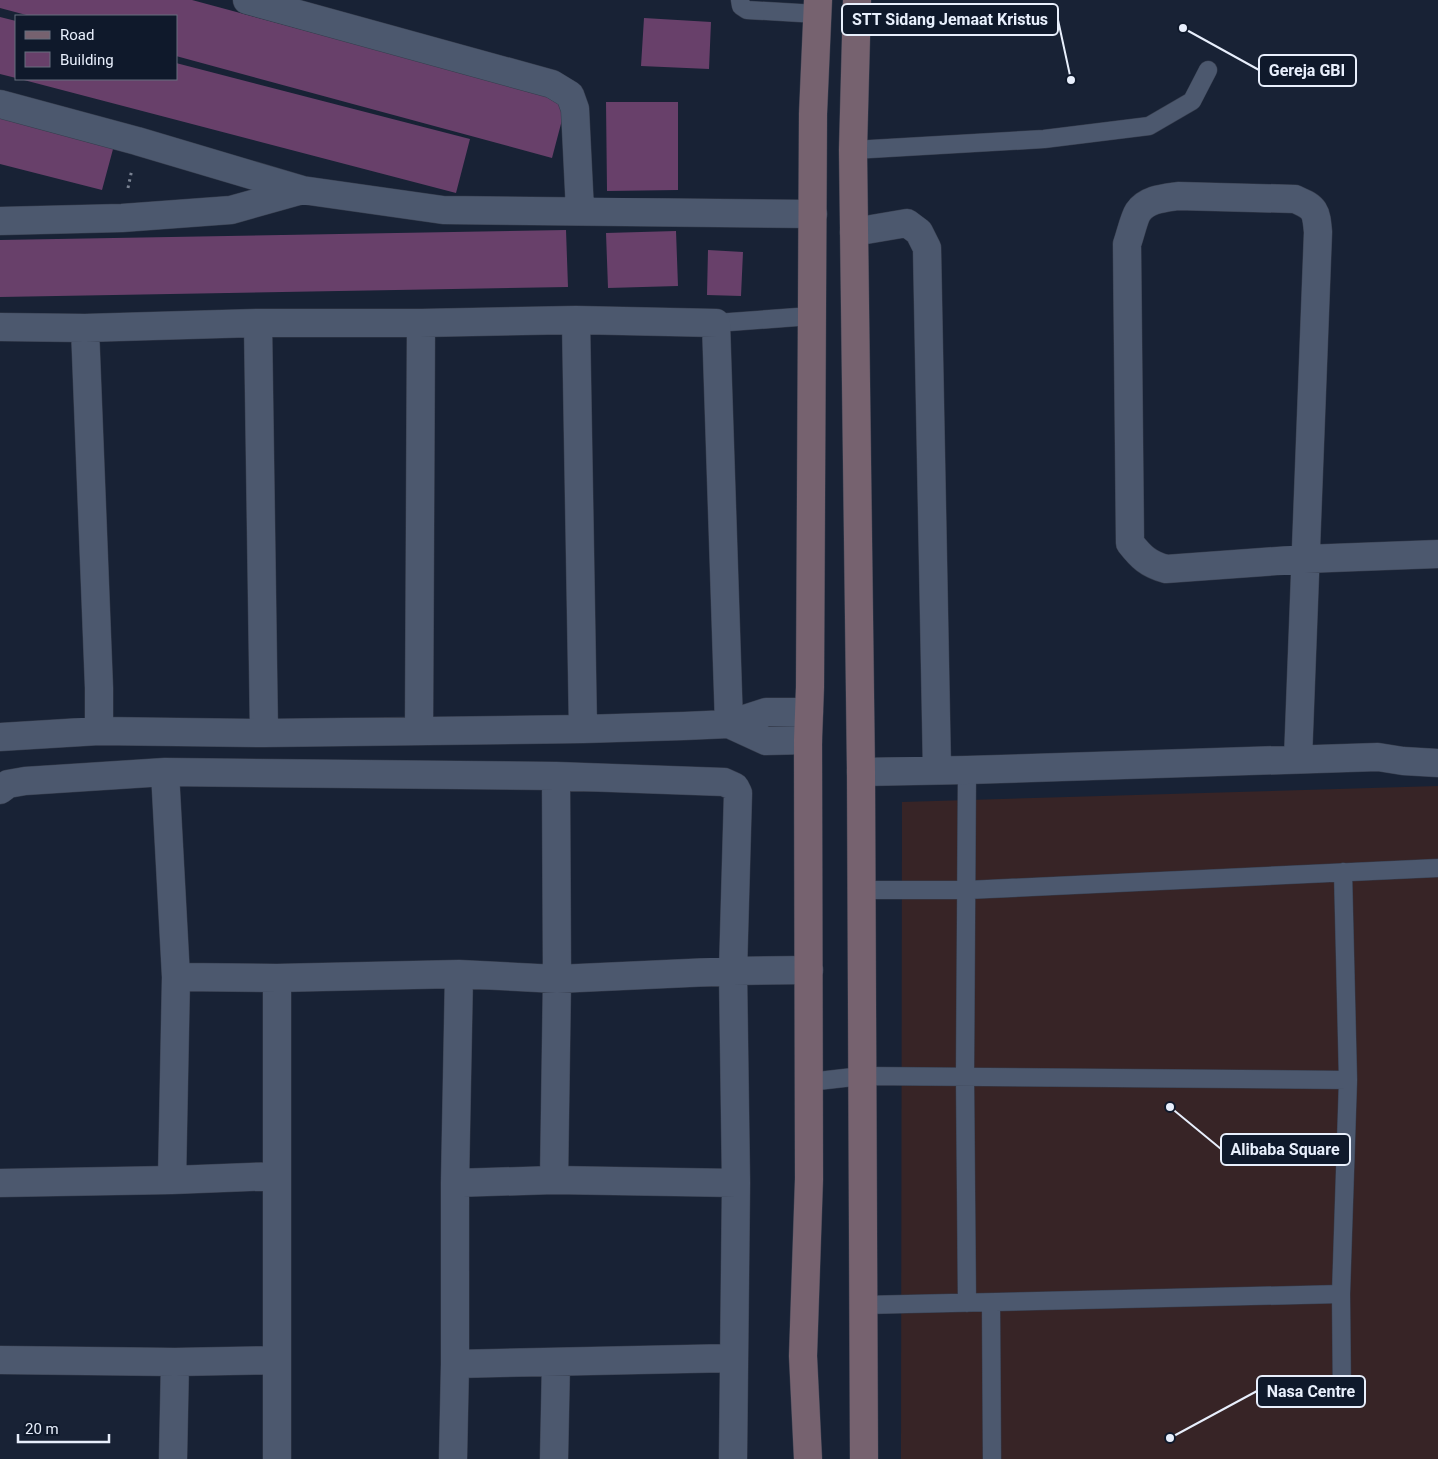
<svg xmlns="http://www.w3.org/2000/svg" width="1438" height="1459" viewBox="0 0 1438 1459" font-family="Roboto,sans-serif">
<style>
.commercial{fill:#372426}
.building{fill:#68406a}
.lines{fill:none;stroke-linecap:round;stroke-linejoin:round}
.lane-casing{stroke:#363d4d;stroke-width:19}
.street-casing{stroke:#363d4d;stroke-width:29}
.secondary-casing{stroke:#363d4d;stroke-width:29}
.path{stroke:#7a8393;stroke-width:3;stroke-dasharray:2.5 4;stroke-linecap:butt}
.lane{stroke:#4c586e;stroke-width:18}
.street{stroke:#4c586e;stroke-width:28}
.secondary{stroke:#76626f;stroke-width:28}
.leader{fill:none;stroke:#e8effc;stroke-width:2}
.callout-dot{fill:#e8effc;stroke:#0f192b;stroke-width:2}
.callout{fill:#0f192b;stroke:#e8effc;stroke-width:2}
.callout-label{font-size:16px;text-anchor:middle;font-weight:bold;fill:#e8effc}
</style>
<rect width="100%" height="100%" fill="#182235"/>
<!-- commercial -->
<path class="commercial" d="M1438,786v673h-537l1,-657z"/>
<!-- building -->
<path class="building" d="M0,0h192l375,101 -15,57 -376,-102v-40h-146l-30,-8z
M0,17l16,4v57l-16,-4z
M644,18l67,4 -2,47 -68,-3z
M176,63l294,76 -14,54 -436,-114h156z
M606,102h72v88l-71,1z
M0,108l116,30 -14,52 -102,-26z
M566,230l2,57 -568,10v-57z
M676,231l2,55 -70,2 -2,-55z
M708,250l35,2 -2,44 -34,-1z"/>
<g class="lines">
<defs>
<path id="lane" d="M740,0l1,6 6,4 70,4
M853,150l191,-11 105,-13 43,-25 16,-31
M716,323l95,-7
M861,890h106l471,-22
M809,1082l53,-6 486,4
M967,1303l-2,-227 2,-306
M991,1303l1,156
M863,1305l478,-11
M1342,1398l-1,-104 7,-214 -5,-208"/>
<path id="street" d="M247,0l305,84 18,11 5,14 5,102
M0,104l137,37 165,49
M0,221l122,-3 109,-8 71,-20 141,20 370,4
M854,232l53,-9 12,9 8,16 10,522
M258,323l6,410
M0,327l85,1 173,-5h163l155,-3 7,409
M85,328l14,360v43
M729,724l37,17 42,-1
M729,724l37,-12h43
M419,731l2,-408
M0,737l99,-6 165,2 319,-4 101,-3 45,-2 -13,-401 -140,-3
M1298,759l20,-527c-2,-21 -2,-24 -23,-33l-117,-3c-14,2 -31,3 -40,16 -4,6 -8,24 -11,32l3,299c11,14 18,21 36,26l139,-10 133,-5
M165,772l11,205 -4,203
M861,772l106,-2 411,-13 25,4 35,2
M0,790l8,-6 17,-3 140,-9 391,4 168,6 11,5 3,6 -5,178 3,212 -3,276
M176,977l101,1 182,-4 98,5 176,-8 76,-1
M554,1180l3,-201 -1,-203
M0,1183l172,-3 105,-4
M455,1183l99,-3 182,3
M0,1360l175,2
M455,1364l279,-6
M173,1459l2,-97 102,-2
M277,1459v-481
M453,1459l2,-95v-181l4,-209
M554,1459l2,-97"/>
<path id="secondary" d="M857,0l-4,150 8,622 3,687
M808,1459l-5,-103 6,-177 -1,-439 2,-53 3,-573 5,-114"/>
</defs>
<!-- lane casing -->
<use href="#lane" class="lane-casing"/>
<!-- street casing -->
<use href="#street" class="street-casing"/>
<!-- secondary casing -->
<use href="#secondary" class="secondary-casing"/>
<!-- path -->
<path class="path" d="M128,188l4,-19"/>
<!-- lane -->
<use href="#lane" class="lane"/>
<!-- street -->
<use href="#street" class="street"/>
<!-- secondary -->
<use href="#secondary" class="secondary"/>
</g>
<!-- callouts -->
<path class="leader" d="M1071 80L1058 20M1183 28L1259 70M1170 1107L1221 1149M1170 1438L1257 1391"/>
<g class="callout-dot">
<circle cx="1071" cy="80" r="5"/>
<circle cx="1183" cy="28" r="5"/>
<circle cx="1170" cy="1107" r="5"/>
<circle cx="1170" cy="1438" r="5"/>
</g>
<g class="callout">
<rect x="842" y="4" width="216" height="31" rx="5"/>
<rect x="1259" y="55" width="97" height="31" rx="5"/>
<rect x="1221" y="1134" width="129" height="31" rx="5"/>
<rect x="1257" y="1376" width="108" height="31" rx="5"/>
</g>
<g class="callout-label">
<text x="950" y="25">STT Sidang Jemaat Kristus</text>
<text x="1307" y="76">Gereja GBI</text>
<text x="1285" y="1155">Alibaba Square</text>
<text x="1311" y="1397">Nasa Centre</text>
</g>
<!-- legend -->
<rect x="15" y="15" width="162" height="65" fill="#0f192b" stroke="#666f7f"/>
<rect x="25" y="31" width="25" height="8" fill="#76626f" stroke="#666f7f"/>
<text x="60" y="40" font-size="15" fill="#e8effc">Road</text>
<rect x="25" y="52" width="25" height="15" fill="#68406a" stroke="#666f7f"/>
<text x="60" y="65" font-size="15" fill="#e8effc">Building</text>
<!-- scale -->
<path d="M18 1434v8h91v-8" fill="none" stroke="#e8effc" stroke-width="2.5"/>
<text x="25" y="1434" font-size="15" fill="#e8effc" stroke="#0f192b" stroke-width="4" paint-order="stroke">20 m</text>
</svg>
